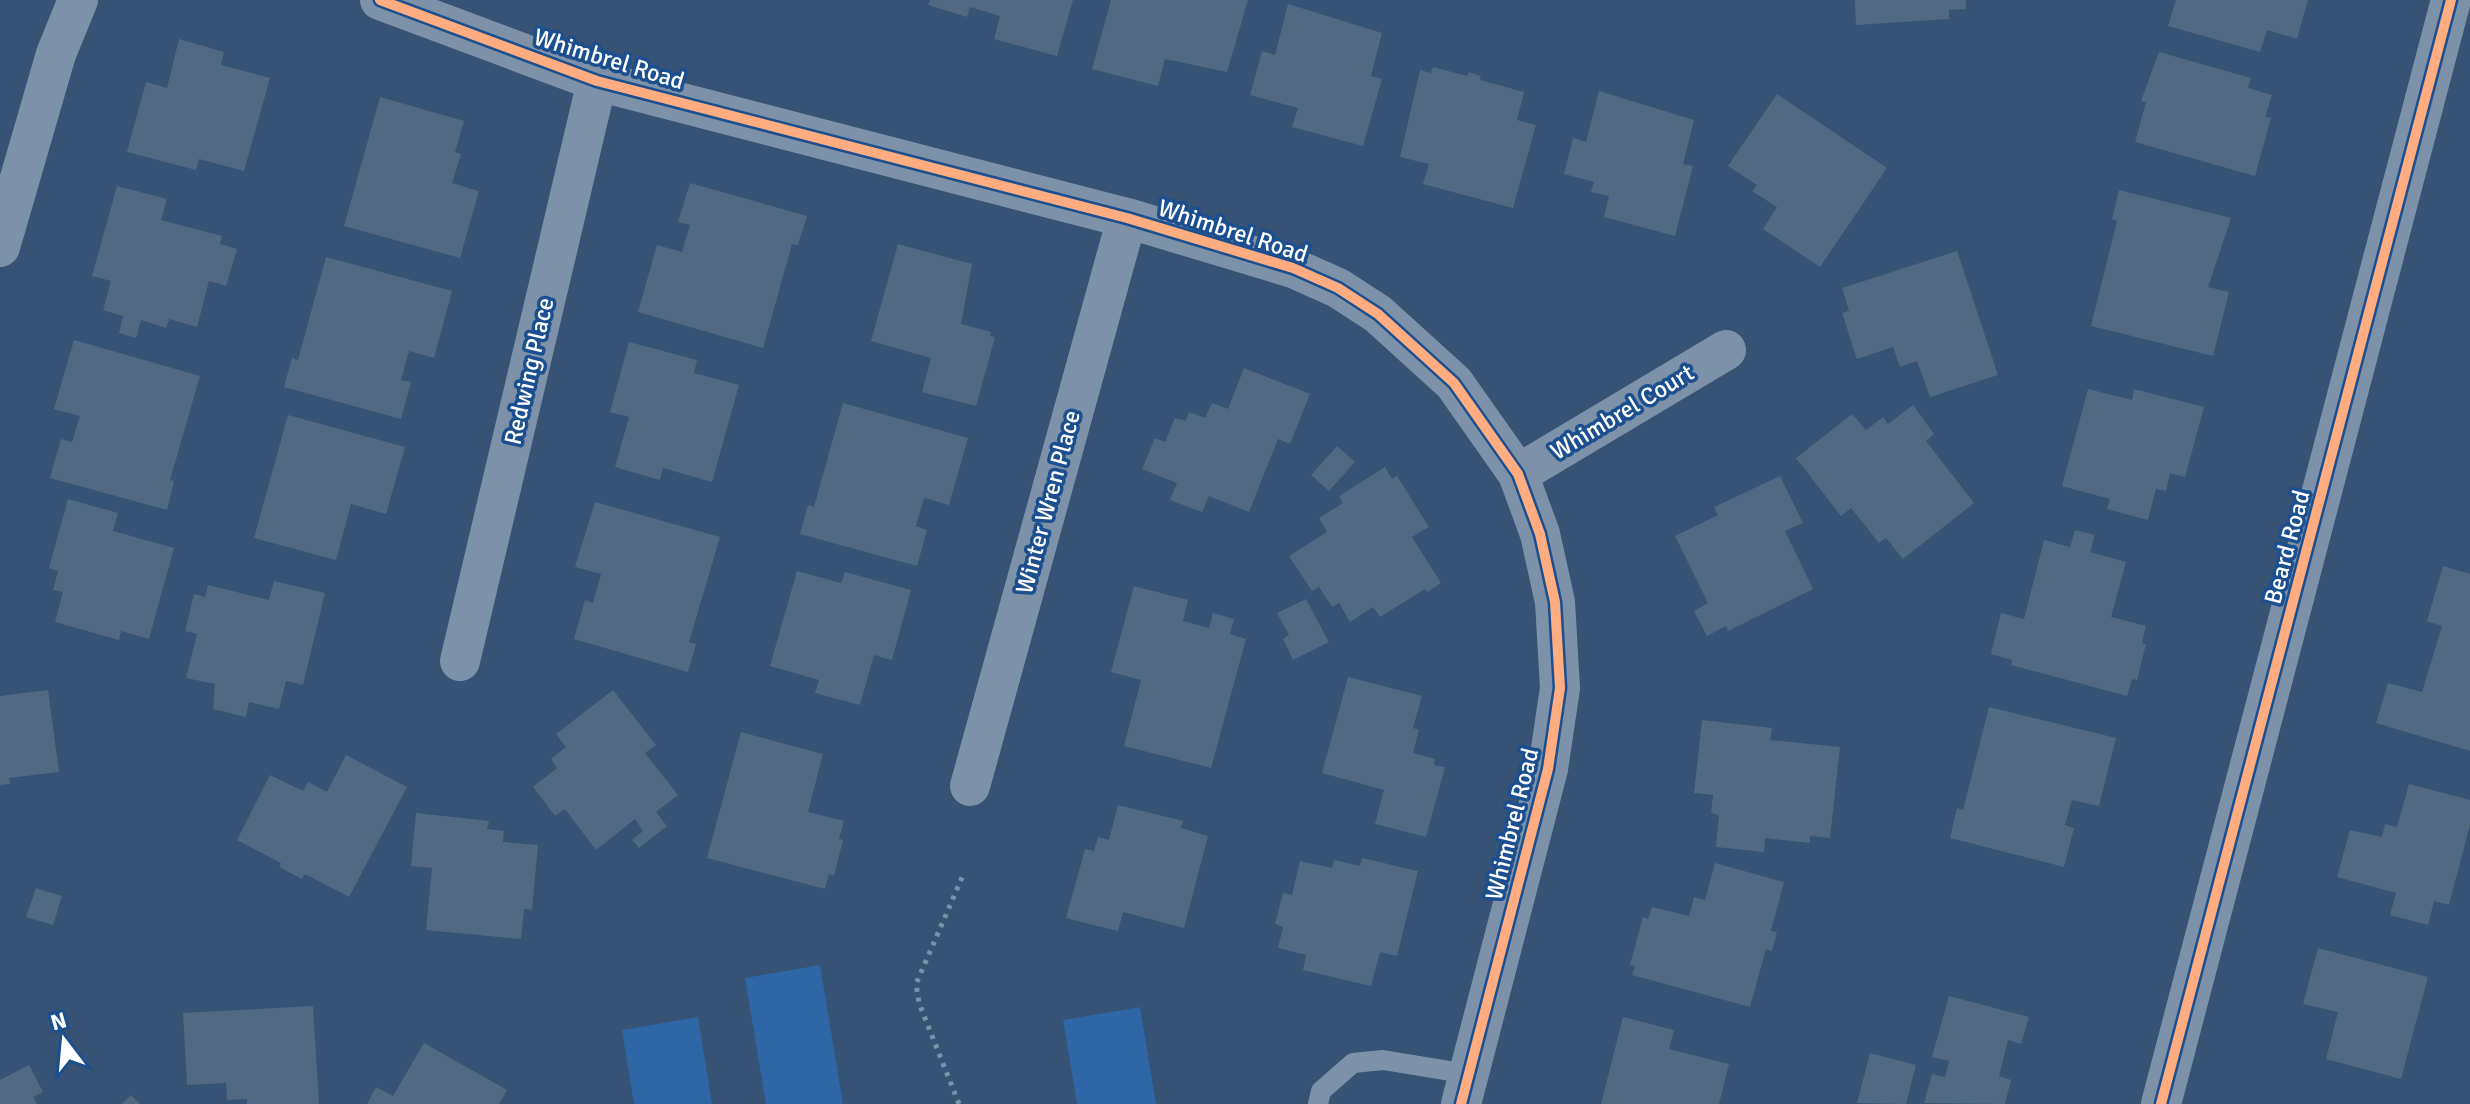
<svg xmlns="http://www.w3.org/2000/svg" width="2470" height="1104" viewBox="0 0 2470 1104" font-family="Signika,sans-serif">
<style>
.green{fill:#2f66a5}
.building{fill:#526984}
.lines{fill:none;stroke-linecap:round;stroke-linejoin:round}
.path{stroke:#7d92a8;stroke-width:5;stroke-dasharray:4 6;stroke-linecap:butt}
.lane{stroke:#7d92a8;stroke-width:20}
.street{stroke:#7d92a8;stroke-width:40}
.cycleway-casing{stroke:#1b4f8f;stroke-width:15}
.cycleway{stroke:#ffac80;stroke-width:10}
.labels{text-anchor:middle;dominant-baseline:central;stroke-width:7;stroke-linejoin:round;paint-order:stroke}
.street-label{font-size:24px;fill:#fff;stroke:#1b4f8f}
</style>
<rect width="100%" height="100%" fill="#365274"/>
<!-- green -->
<path class="green" d="M820,965l23,139h-77l-21,-126z
M1140,1007l16,97h-79l-14,-84z
M698,1017l14,87h-78l-12,-74z"/>
<!-- building -->
<path class="building" d="M930,0h143l-16,56 -63,-17 6,-23 -30,-9 -3,10 -39,-12z
M1111,0h137l-21,72 -62,-13 -7,27 -66,-17z
M1855,0h111v9l-17,1v9l-93,6z
M2176,0h132l-11,39 -30,-9 -7,22 -92,-26z
M1288,4l94,29 -11,43 11,3 -19,67 -71,-19 6,-19 -48,-13 12,-44 13,4z
M179,39l45,13 -3,13 49,13 -26,93 -45,-12 -3,11 -69,-18 19,-70 21,6z
M2159,52l92,26 -3,10 24,7 -7,22 6,1 -16,58 -120,-34 11,-40 -5,-1z
M1433,67l34,9 2,-4 12,4 -1,4 44,12 -7,28 19,5 -23,83 -90,-24 6,-20 -29,-7 20,-87 11,3z
M1599,91l95,29 -11,44 10,2 -18,70 -71,-19 5,-21 -18,-4 3,-10 -30,-8 9,-36 13,4z
M1777,94l110,74 -67,99 -57,-38 14,-22 -25,-16 5,-6 -29,-19z
M380,97l84,24 -9,31 6,2 -9,29 27,8 -19,67 -116,-32z
M690,183l117,33 -9,29 -6,-1 -29,104 -125,-36 19,-67 25,7 8,-27 -12,-3z
M117,186l50,13 -6,21 61,16 -2,8 17,5 -11,37 -17,-5 -12,46 -28,-8 -3,9 -25,-8 -5,18 -17,-5 4,-17 -20,-6 8,-29 -19,-5z
M2119,190l112,28 -23,69 21,5 -16,64 -122,-30 26,-105 -5,-2z
M898,244l74,20 -11,60 30,8 -1,4 5,1 -19,69 -54,-14 9,-34 -60,-17z
M1957,251l41,124 -68,22 -13,-36 -17,6 -7,-20 -36,12 -15,-46 7,-2 -7,-23z
M326,257l126,34 -18,67 -25,-7 -8,29 10,2 -10,37 -117,-32 8,-29 6,2z
M74,340l126,36 -30,104 4,1 -7,29 -117,-32 11,-39 11,3 8,-26 -26,-7z
M629,342l68,18 -3,13 45,12 -27,97 -49,-14 -3,12 -45,-13 14,-50 -19,-5z
M1244,368l66,26 -20,50 -12,-5 -29,73 -40,-16 -7,16 -32,-12 7,-17 -35,-14 13,-31 10,4 10,-24 11,3 3,-9 16,6 7,-15 16,6z
M2088,389l44,11 2,-11 70,18 -19,70 -15,-4 -4,18 -10,-2 -8,31 -41,-11 3,-10 -48,-13z
M843,403l125,35 -19,67 -25,-7 -8,28 11,4 -10,36 -117,-32 8,-29 6,2z
M1913,405l21,29 -8,7 48,62 -71,56 -17,-21 -7,5 -28,-35 -10,8 -45,-58 56,-44 14,16 17,-13 5,7z
M288,415l117,32 -19,67 -35,-10 -15,56 -82,-22z
M1337,446l18,16 -26,29 -18,-16z
M1385,467l7,12 5,-3 32,51 -17,10 29,46 -14,9 -2,-3 -45,28 -7,-10 -23,15 -11,-19 -7,4 -13,-20 -7,4 -23,-35 38,-24 -8,-14 24,-15 -4,-7z
M1780,476l23,47 -18,8 28,58 -85,42 -2,-5 -19,10 -13,-25 14,-8 -33,-67 43,-21 -4,-8z
M68,499l50,14 -5,18 61,17 -25,91 -28,-8 -2,9 -64,-18 8,-30 -10,-2 5,-19 -9,-3z
M595,502l125,35 -31,105 7,2 -8,28 -114,-33 11,-39 8,3 8,-29 -26,-7z
M2075,530l20,5 -5,17 36,10 -15,55 35,9 -4,17 4,1 -9,36 -5,-1 -5,17 -116,-31 1,-5 -21,-6 10,-41 23,6 20,-79 26,7z
M2443,566l27,8v177l-94,-28 12,-40 34,9 20,-66 -15,-5z
M797,571l44,12 4,-11 66,18 -19,70 -18,-5 -14,50 -45,-12 4,-13 -49,-14z
M274,581l51,12 -22,92 -17,-4 -7,28 -30,-7 -3,15 -33,-8 2,-25 -29,-6 11,-44 -12,-3 9,-37 11,3 3,-12 61,15z
M1134,586l54,14 -5,21 26,7 4,-15 21,6 -4,15 16,5 -35,129 -87,-22 17,-66 -30,-8z
M1306,599l23,43 -36,18 -10,-21 6,-4 -12,-22z
M1348,677l74,19 -9,32 6,2 -6,23 22,6 -1,6 11,2 -19,70 -51,-13 9,-34 -62,-17z
M48,690l11,82 -50,6 1,6 -10,1v-89z
M613,690l43,55 -11,8 33,42 -22,17 11,14 -28,22 -7,-8 11,-9 -8,-12 -39,31 -31,-41 -10,7 -22,-29 24,-19 -6,-9 15,-12 -10,-13z
M1989,707l127,31 -17,68 -27,-6 -7,25 9,3 -10,39 -114,-29 7,-30 6,2z
M1702,720l70,8 -2,12 70,7 -10,91 -20,-2v7l-45,-5 -1,14 -48,-5 3,-32 -8,-2 2,-18 -19,-2z
M741,732l82,22 -15,58 36,9 -5,18 4,1 -9,36 -5,-2 -4,15 -118,-31z
M346,755l61,32 -58,110 -44,-23 -3,5 -23,-12 2,-4 -44,-23 33,-65 33,16 5,-9 19,10z
M2409,784l61,16v25l-21,80 -15,-4 -6,24 -38,-10 6,-22 -59,-16 13,-47 32,7 3,-13 12,3z
M1118,805l65,16 -2,7 27,8 -24,92 -61,-16 -5,19 -52,-13 19,-69 9,2 4,-14 11,3z
M416,813l73,8 -2,8 17,2 -1,11 35,3 -6,65 -8,-1 -3,30 -95,-9 6,-62 -21,-2z
M1362,858l56,13 -21,85 -17,-4 -9,34 -68,-16 3,-15 -28,-7 5,-21 -8,-3 8,-31 9,2 8,-34 32,7 2,-8 26,6z
M1715,863l69,19 -13,49 6,1 -5,19 -6,-2 -16,58 -118,-32 3,-9 -5,-1 13,-48 5,2 4,-12 37,9 5,-19 11,3z
M36,888l26,8 -9,29 -27,-8z
M2318,948l110,29 -27,102 -75,-20 12,-47 -35,-8z
M1949,996l80,21 -8,27 -13,-4 -9,36 12,4 -6,24 -81,-1 8,-29 13,3 4,-16 -17,-4z
M313,1006l6,98h-72v-5l-20,1 -1,-17 -39,2 -4,-72z
M1623,1017l51,13 -5,19 60,15 -10,40h-118z
M424,1043l83,47 -8,14h-132l9,-17 17,9z
M1870,1053l46,12 -10,39 -49,-1z
M29,1065l14,27 -10,5 4,7h-37v-24z
M131,1095l9,9h-18z"/>
<g class="lines">
<!-- path -->
<path class="path" d="M959,1104l-40,-101 -3,-19 48,-111"/>
<!-- lane -->
<path class="lane" d="M1318,1104l3,-13 32,-28 30,-3 85,14"/>
<!-- street -->
<path class="street" d="M380,0l217,81 530,137 166,50 45,20 40,26 76,69 64,91 22,60 15,68 5,86 -12,81 -87,335
M0,247l56,-193 22,-54
M1518,474l208,-124
M460,661l137,-580
M970,786l157,-568
M2161,1104l290,-1104"/>
<defs>
<path id="cycleway" d="M380,0l217,81 530,137 166,50 45,20 40,26 76,69 64,91 22,60 15,68 5,86 -12,81 -87,335
M2161,1104l290,-1104"/>
</defs>
<!-- cycleway casing -->
<use href="#cycleway" class="cycleway-casing"/>
<!-- cycleway -->
<use href="#cycleway" class="cycleway"/>
</g>
<g class="labels">
<!-- street labels -->
<g class="street-label">
<text transform="translate(609 59) rotate(17)">Whimbrel Road</text>
<text transform="translate(1233 231) rotate(18)">Whimbrel Road</text>
<text transform="translate(529 371) rotate(-77)">Redwing Place</text>
<text transform="translate(1622 412) rotate(-31)">Whimbrel Court</text>
<text transform="translate(1048 502) rotate(-75)">Winter Wren Place</text>
<text transform="translate(2287 547) rotate(-75)">Beard Road</text>
<text transform="translate(1512 824) rotate(-76)">Whimbrel Road</text>
</g>
</g>
<!-- north arrow -->
<g transform="translate(64 1040) rotate(344)" stroke="#1b4f8f" stroke-width="6" paint-order="stroke">
<path d="M0-6L14 30L0 20L-14 30Z" fill="#ffffff"/>
<text y="-12" font-size="22" font-weight="bold" text-anchor="middle" fill="#ffffff">N</text>
</g>
</svg>
